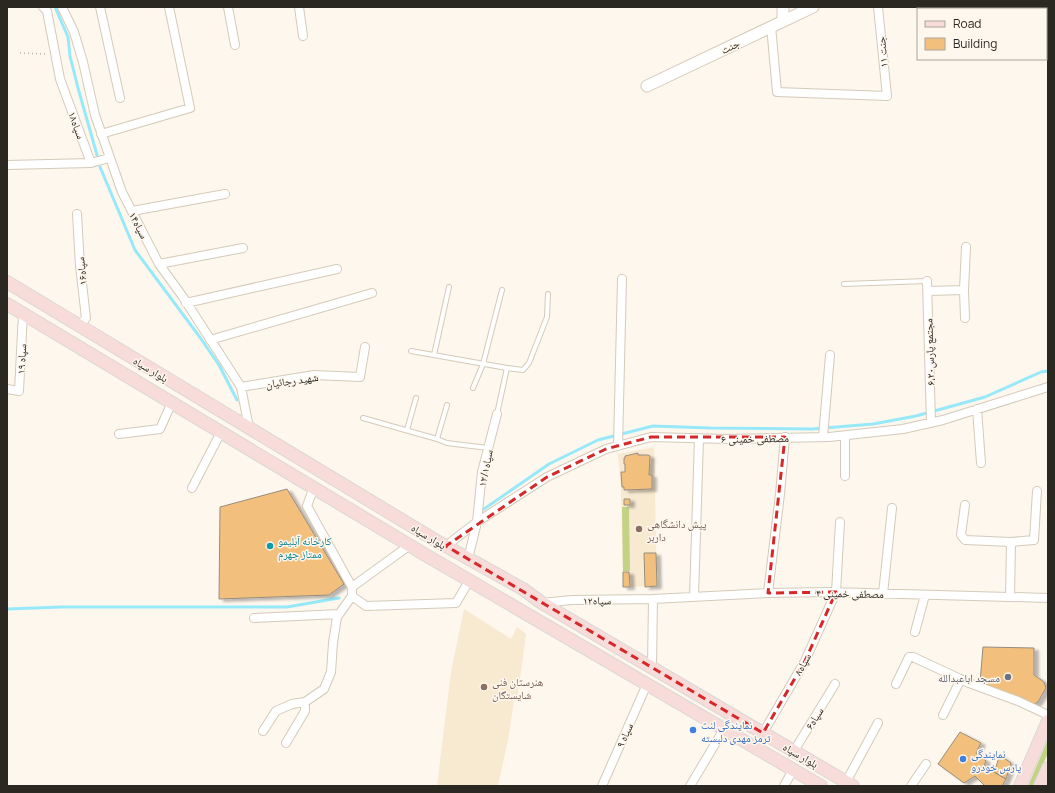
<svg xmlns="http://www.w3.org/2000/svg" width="1055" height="793" viewBox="0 0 1055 793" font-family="Manrope,'Noto Naskh Arabic',sans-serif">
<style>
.built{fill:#f8e9d1}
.green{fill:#c3d386}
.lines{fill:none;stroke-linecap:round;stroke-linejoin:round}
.stream{stroke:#97e9f9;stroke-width:3}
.building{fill:#f2c07c;stroke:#988d7e;filter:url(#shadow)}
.lane-casing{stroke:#d4cab9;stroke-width:6}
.street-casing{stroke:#d4cab9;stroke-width:10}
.secondary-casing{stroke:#d4cab9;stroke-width:13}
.primary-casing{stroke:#d9d8d7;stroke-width:14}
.path{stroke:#b8b2a9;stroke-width:1.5;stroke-dasharray:1 3;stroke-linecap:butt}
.lane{stroke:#fff;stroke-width:4}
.street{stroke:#fff;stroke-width:8}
.secondary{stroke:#fff;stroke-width:11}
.primary{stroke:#f8dcda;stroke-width:12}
.marked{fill:none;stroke:#d62828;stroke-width:3;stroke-dasharray:8 5;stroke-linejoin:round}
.education-dot{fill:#8d6e63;stroke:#fef7ed;stroke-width:1.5}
.culture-dot{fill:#0f9aa8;stroke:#fef7ed;stroke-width:1.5}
.worship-dot{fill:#6b7280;stroke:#fef7ed;stroke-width:1.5}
.shop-dot{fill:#3f7fe0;stroke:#fef7ed;stroke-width:1.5}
.labels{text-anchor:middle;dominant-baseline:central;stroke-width:3;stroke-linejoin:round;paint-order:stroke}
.street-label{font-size:11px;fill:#2b2721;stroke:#fef7ed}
.education-label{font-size:11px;fill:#785e54;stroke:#fef7ed;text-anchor:start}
.culture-label{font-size:11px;fill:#0d838f;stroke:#fef7ed;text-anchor:start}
.worship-label{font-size:11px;fill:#5b616d;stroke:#fef7ed;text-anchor:end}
.shop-label{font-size:11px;fill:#366cbe;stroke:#fef7ed;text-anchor:start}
</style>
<defs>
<filter id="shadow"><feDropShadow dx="4.5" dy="2.5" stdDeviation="1" flood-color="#0004"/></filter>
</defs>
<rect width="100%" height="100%" fill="#fef7ed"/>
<!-- built -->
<path class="built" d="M654,447l3,139 -34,1 -2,-98 -3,-35z
M464,609l47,30 6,-12 9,7 -9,67h-3l-6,39 -10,46h-61l14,-114z"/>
<!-- green -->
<path class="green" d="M622,507h7l1,64h-7z
M1048,739v14l-14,33h-6z"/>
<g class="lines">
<!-- stream -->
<path class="stream" d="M55,7l13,30 2,19 8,32 19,67
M100,167l35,83 64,86 20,29 18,35
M484,509l65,-45 49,-24 55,-14 57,2 102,1 61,-5 43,-8 69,-19 56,-25 7,-1
M7,609l55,-2h225l52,-9"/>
</g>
<!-- building -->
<path class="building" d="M638,453v2h10l2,1 -1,19h3v14l-28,1v-3h-2l-1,-15h4v-8h-1v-6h1v-2z
M287,489l57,95 -15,11 -110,4 1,-92z
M624,499h6v6h-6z
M644,553h12l1,33 -12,1z
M623,572h6l1,15h-7z
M983,647l51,1v27l10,7 2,6 -8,14 -5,3 -53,-23z
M960,732l21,11 -5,10 10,8 -2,5 22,13 -4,7h-17l-10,-10 -11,7 -26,-19z
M1000,755l11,8 -5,16 -12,-7z"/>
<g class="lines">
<defs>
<path id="lane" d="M844,284l83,-3
M411,351l96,17 -10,46
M434,355l15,-68
M507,368l16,2 6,-7 18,-46 1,-23
M473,388l10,-24 19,-74
M363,418l74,21 10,4 41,5
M407,430l9,-32
M437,439l10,-34"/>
<path id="street" d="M62,7l12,25 9,30 12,53 27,77 37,72 24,33 58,90 8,41
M100,7l20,91
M228,7l7,38
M299,7l4,29
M961,7v2
M771,26l6,66 110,4 -9,-89
M1046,45h2
M101,134l89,-26 -21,-101
M91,163l18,-5
M7,165l84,-2 -31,-84 -13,-68 -4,-4
M132,211l93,-17
M77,214l3,52 6,52 -7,8
M159,264l84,-16
M927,281l4,142
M964,290l2,-43
M928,291l36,-1 1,28
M186,303l151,-34
M210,340l162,-47
M241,387l73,-12 46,2 5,-30
M7,389l12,2 4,-78
M977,409l4,54
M119,434l41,-5 12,-27
M845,436v40
M823,437l7,-82
M618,446l4,-167
M314,487l-7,19 45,81
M192,488l29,-56
M965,505l-4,30 4,5 46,2 -1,55
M1011,542l23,-2 3,-49
M446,546l31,-24 70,-45 59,-28 45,-12 76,2 102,-2 74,-8 40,-9 105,-33
M468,559l9,-37 5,-50 15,-58
M352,587l58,-42
M768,593l12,-99 5,-57
M883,594l9,-86
M352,596l14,10 90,-3 13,-22
M694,597l5,-159
M542,603l30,-3 81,-1 115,-6 62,-1 218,6
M254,618l85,-4
M915,632l10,-37
M652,667l1,-68
M896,684l13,-27h4l56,26 49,18 30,14
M943,715l18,-36
M263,731l13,-20 16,-7 13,-2
M763,733l42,-72 31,-69 4,-70
M286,743l19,-32v-9l19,-13 7,-17 2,-29 4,-26 15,-21v-9
M794,751l41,-67
M846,782l32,-59
M602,786l45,-102
M690,786l34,-57
M784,786l9,-16
M911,786l15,-22"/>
<path id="secondary" d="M783,7v14
M647,86l166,-79"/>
<path id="primary" d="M7,282l428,258 88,49 19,14 311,183
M7,304l417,250 397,232
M1020,786l28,-65
M1040,786l8,-18"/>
</defs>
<!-- lane casing -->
<use href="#lane" class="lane-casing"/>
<!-- street casing -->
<use href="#street" class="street-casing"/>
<!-- secondary casing -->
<use href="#secondary" class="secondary-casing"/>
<!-- primary casing -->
<use href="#primary" class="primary-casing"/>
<!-- path -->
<path class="path" d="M20,53l27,1"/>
<!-- lane -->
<use href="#lane" class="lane"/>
<!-- street -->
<use href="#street" class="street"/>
<!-- secondary -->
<use href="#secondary" class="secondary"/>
<!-- primary -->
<use href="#primary" class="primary"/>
</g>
<!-- marked area -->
<path class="marked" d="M651,437h134l-17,156 68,-1 -31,69 -42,72 -317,-187 101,-69 59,-28z"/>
<!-- markers -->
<g class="education-dot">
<circle cx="639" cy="529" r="4"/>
<circle cx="484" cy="687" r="4"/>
</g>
<circle class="culture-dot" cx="270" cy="546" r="4"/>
<circle class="worship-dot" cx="1008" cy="677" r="4"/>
<g class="shop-dot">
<circle cx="693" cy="730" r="4"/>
<circle cx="963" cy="759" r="4"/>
</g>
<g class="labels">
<!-- street labels -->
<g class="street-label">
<text transform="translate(730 46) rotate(-26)">جنت</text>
<text transform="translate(882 52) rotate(-96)">جنت ۱۱</text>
<text transform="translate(77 125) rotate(70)">سپاه۱۸</text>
<text transform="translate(139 225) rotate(63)">سپاه۱۴</text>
<text transform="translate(81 271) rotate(-96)">سپاه۱۶</text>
<text transform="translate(929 352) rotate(-92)">۶،مجتمع پارس۲۰</text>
<text transform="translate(21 359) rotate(-87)">سپاه ۱۹</text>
<text transform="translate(151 369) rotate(31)">بلوار سپاه</text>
<text transform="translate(292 380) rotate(-8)">شهید رجائیان</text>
<text transform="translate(755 438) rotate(-1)">مصطفی خمینی ۶</text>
<text transform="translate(485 468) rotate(-79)">سپاه۱۲/۱</text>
<text transform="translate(429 536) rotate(31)">بلوار سپاه</text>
<text transform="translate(850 593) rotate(1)">مصطفی خمینی ۴</text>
<text transform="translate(597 600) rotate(-1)">سپاه۱۲</text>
<text transform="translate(802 664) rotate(-61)">سپاه۸</text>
<text transform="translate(814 718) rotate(-58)">سپاه۶</text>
<text transform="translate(624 735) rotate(-66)">سپاه ۹</text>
<text transform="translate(801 755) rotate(30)">بلوار سپاه</text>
</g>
<!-- education labels -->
<g class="education-label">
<text x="647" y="523">پیش دانشگاهی<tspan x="647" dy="13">داربر</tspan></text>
<text x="492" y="681">هنرستان فنی<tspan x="492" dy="13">شایستگان</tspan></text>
</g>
<!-- culture labels -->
<g class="culture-label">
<text x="278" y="540">کارخانه آبلیمو<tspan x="278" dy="13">ممتاز جهرم</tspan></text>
</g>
<!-- worship labels -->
<g class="worship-label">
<text x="1000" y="677">مسجد اباعبدالله</text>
</g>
<!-- shop labels -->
<g class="shop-label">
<text x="701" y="724">نمایندگی لنت<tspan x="701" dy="13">ترمز مهدی دلبسته</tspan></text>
<text x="971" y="753">نمایندگی<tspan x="971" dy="13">پارس خودرو</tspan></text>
</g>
</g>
<!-- border -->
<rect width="1055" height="793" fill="none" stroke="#2b2721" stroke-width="16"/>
<!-- legend -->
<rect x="917" y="8" width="130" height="52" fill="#fef7ed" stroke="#aaa49b"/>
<rect x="925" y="21" width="20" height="6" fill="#f8dcda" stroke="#aaa49b"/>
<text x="953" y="28" font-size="12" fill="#2b2721">Road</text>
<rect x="925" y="38" width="20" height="12" fill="#f2c07c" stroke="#aaa49b"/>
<text x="953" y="48" font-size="12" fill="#2b2721">Building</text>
</svg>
